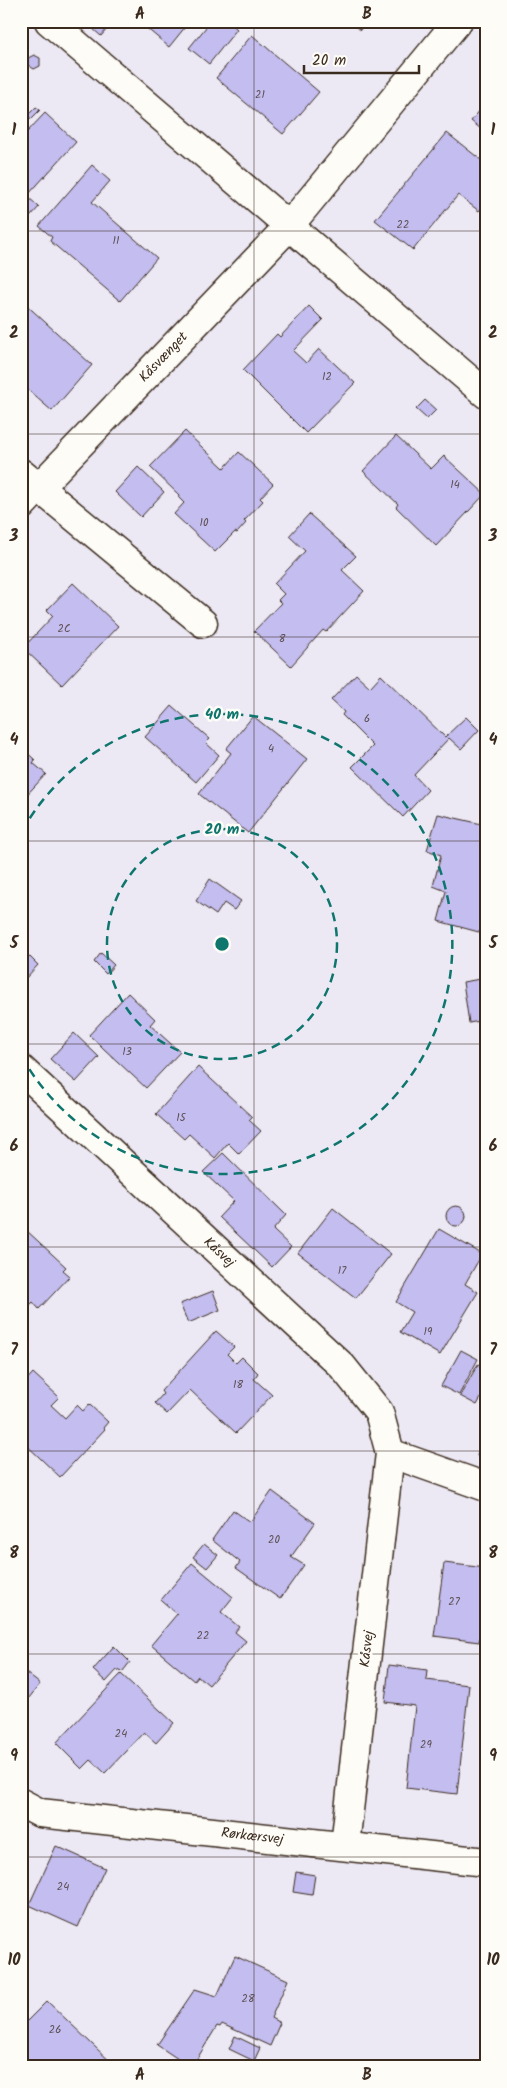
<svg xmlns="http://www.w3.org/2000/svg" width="507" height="2088" viewBox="0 0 507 2088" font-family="Kalam,sans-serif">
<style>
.building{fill:#c3bdf0;stroke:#3b2a1e}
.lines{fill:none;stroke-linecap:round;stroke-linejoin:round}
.minor-casing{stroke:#3b2a1e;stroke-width:31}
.minor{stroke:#fdfcf7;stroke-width:28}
.grid{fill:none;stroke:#3b2a1e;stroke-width:1;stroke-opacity:0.55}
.ring{fill:none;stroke:#0f766e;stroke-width:2.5;stroke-dasharray:9 6}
.labels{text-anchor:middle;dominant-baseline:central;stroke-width:5;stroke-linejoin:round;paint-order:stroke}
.number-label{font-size:11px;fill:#5d4f52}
.street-label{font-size:14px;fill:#3b2a1e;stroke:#fdfcf7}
.centre{fill:#0f766e;stroke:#fdfcf7;stroke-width:2.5}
.ring-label{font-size:15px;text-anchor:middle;font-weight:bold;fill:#0f766e;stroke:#fdfcf7;stroke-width:5;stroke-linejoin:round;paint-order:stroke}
.neatline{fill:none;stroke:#3b2a1e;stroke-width:2}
.grid-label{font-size:16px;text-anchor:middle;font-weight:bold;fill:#3b2a1e}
</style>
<rect width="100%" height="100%" fill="#ece9f5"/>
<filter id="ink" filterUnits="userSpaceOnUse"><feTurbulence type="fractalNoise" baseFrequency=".02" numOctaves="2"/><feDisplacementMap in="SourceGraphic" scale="10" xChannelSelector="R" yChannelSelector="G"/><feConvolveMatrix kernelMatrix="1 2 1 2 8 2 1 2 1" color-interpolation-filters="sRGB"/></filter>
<g filter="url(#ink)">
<!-- building -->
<path class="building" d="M84,21h30l-13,15z
M138,21h52l-21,26z
M211,21h17l9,8 -28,35 -20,-16z
M349,21h18l-7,9z
M252,35l67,57 -36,42 -67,-56z
M34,55l6,3v8l-6,3 -6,-4v-7z
M486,103v30l-15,-12z
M36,107l4,3 -9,9 -3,-4z
M45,113l31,29 -49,54 12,11 -18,20v-100l6,5z
M447,133l39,31v38l-7,9 -21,-16 -45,55 -38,-30z
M92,165l18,16 -18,21 65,56 -37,43 -70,-60 2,-4 -13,-11z
M21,300l71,65 -40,46 -31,-27z
M309,306l14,14 -30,31 13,12 13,-14 36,34 -49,50 -63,-63 34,-36 3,3z
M425,400l11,10 -9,9 -11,-10z
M185,431l39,37 15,-16 34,32 -13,14 3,3 -19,20 2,2 -9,10 -2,-1 -20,20 -41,-38 10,-11 -6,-6 1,-2 -29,-28z
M396,436l35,33 13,-13 41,38 -49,52 -40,-39 2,-3 -35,-33z
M138,467l26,25 -23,25 -26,-25z
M309,514l47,42 -14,14 22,21 -38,41 -3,-2 -32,36 -37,-35 27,-28 -3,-3 6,-6 -10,-10 31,-33 -16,-15z
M73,583l45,43 -56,59 -39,-37 30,-32 -6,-6z
M356,674l14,13 11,-12 64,62 21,-20 13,13 -18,19 -12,-11 -35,37 14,15 -25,27 -51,-50 21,-21 -31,-31 2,-3 -13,-12z
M172,706l38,33 -4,4 13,12 -23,27 -51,-45z
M253,716l54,43 -59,74 -49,-39 32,-41 -5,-4z
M21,747l14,13 -2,3 13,11 -25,27z
M438,814l48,11v109l-48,-13 8,-30 -13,-5 8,-31 -14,-5z
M21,834l6,5 -6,6z
M210,879l31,22 -7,9 -10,-7 -8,12 -20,-14z
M21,948l17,17 -14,15 -3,-3z
M101,953l13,12 -8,9 -12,-12z
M486,978v47l-1,-5 -16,3 -6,-41z
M128,993l27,26 -5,6 30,27 -34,36 -57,-53z
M74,1033l25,24 -23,25 -26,-23z
M198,1067l54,50 -3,3 12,11 -22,23 -11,-11 -13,15 -26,-24 -5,5 -28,-25z
M223,1153l63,62 -13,15 18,17 -19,20 -53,-50 15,-16 -31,-29z
M446 1216a10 10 0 1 1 20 0a10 10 0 1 1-20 0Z
M333,1208l58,46 -35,44 -58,-45z
M439,1229l43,25 -17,30 13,8 -38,63 -40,-23 12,-20 -16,-10z
M26,1230l40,37 -3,3 7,6 -31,33 -6,-7 -12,12v-79z
M213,1291l7,19 -32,13 -8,-19z
M216,1331l18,16 -7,7 9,9 6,-6 16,16 -4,6 18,16 -36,38 -46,-43 -23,24 -12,-11 8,-9 -2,-3z
M461,1350l17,9 -19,36 -18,-9z
M478,1364l8,5v20l-9,16 -17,-9z
M33,1373l26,24 -8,8 14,13 12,-13 6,6 6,-7 19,18 -5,6 2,1 -45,48 -39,-37v-54z
M482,1438l4,1v19l-9,-2z
M272,1491l43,32 -24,34 13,8 -24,34 -44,-31 4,-6 -28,-22 21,-30 17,12z
M204,1544l14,11 -11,13 -14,-11z
M486,1544v18h-3z
M192,1563l41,34 -12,15 18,15 -4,5 11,9 -37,44 -11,-9 -4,5 -43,-36 26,-31 -16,-14z
M444,1563l42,5v25l-7,49 -45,-6z
M114,1646l16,16 -7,9 -6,-1 -11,12 -13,-12z
M389,1665l38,5 -1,10 43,5 -12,109 -51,-6 9,-82 -30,-4z
M21,1669l19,15 -19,24z
M121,1674l53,49 -18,20 -12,-11 -39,41 -14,-13 -9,9 -26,-26z
M56,1846l49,22 -27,59 -49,-22z
M296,1872l19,3 -3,20 -19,-3z
M235,1956l53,24 -17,38 9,5 -10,23 -48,-22 -2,3 -3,-1 -25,41h-2l-33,-22 38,-56 22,7z
M47,2001l69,66h-95v-40z
M235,2036l25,12 -6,13 -25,-12z"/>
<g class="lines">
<defs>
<g id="minor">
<path d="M49,21l437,373"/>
<path d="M21,473l182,150"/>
<path id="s1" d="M21,506l268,-280 169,-205"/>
<path id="s2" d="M21,1069l321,297 37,46 11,41 -45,392"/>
<path d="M390,1453l96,34"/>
<path id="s3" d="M21,1803l19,10 446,49"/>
</g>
</defs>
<!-- minor casing -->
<use href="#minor" class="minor-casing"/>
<!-- minor -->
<use href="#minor" class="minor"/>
</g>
</g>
<!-- grid -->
<path class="grid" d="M254,21v2046M21,231h465M21,434h465M21,637h465M21,841h465M21,1044h465M21,1247h465M21,1451h465M21,1654h465M21,1857h465"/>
<!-- distance rings -->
<g class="ring">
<circle cx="222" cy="944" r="115"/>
<path d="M22 831A230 230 0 1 1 22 1057"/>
</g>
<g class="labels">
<!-- number labels -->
<g class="number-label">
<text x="260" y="95">21</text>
<text x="403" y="225">22</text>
<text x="116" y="241">11</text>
<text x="327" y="377">12</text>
<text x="455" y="485">14</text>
<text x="204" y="523">10</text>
<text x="64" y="629">2C</text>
<text x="282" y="639">8</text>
<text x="367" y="719">6</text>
<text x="271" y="749">4</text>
<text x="127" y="1052">13</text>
<text x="181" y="1118">15</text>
<text x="342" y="1271">17</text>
<text x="428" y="1332">19</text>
<text x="238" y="1385">18</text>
<text x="274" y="1540">20</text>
<text x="454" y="1602">27</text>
<text x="203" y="1636">22</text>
<text x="121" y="1734">24</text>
<text x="426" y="1745">29</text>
<text x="63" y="1887">24</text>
<text x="248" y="1999">28</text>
<text x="55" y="2030">26</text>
</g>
<!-- street labels -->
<g class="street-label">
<text stroke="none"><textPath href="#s1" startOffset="206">Kåsvænget</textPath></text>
<text stroke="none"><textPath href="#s2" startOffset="270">Kåsvej</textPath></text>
<text transform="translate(367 1649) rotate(-83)">Kåsvej</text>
<text stroke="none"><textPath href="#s3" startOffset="235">Rørkærsvej</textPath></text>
</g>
</g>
<circle cx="222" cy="944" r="8" class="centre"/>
<g class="ring-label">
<text x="222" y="719">40 m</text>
<text x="222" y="834">20 m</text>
</g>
<!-- margin -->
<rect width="507" height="2088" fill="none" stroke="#fdfcf7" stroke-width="55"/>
<!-- scale -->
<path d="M304 65v8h115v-8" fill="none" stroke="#3b2a1e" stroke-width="2.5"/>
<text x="312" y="65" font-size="15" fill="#3b2a1e" stroke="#fdfcf7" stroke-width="4" paint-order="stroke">20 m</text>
<rect x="28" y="28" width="452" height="2032" class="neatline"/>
<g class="grid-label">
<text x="140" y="19">A</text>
<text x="367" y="19">B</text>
<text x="14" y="135">1</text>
<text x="493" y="135">1</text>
<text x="14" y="338">2</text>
<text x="493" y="338">2</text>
<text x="14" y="541">3</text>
<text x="493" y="541">3</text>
<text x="14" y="745">4</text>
<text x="493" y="745">4</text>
<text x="14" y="948">5</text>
<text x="493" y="948">5</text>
<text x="14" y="1151">6</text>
<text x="493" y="1151">6</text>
<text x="14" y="1355">7</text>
<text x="493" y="1355">7</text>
<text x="14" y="1558">8</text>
<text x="493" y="1558">8</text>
<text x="14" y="1761">9</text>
<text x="493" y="1761">9</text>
<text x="14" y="1965">10</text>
<text x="493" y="1965">10</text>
<text x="140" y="2080">A</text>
<text x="367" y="2080">B</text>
</g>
</svg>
